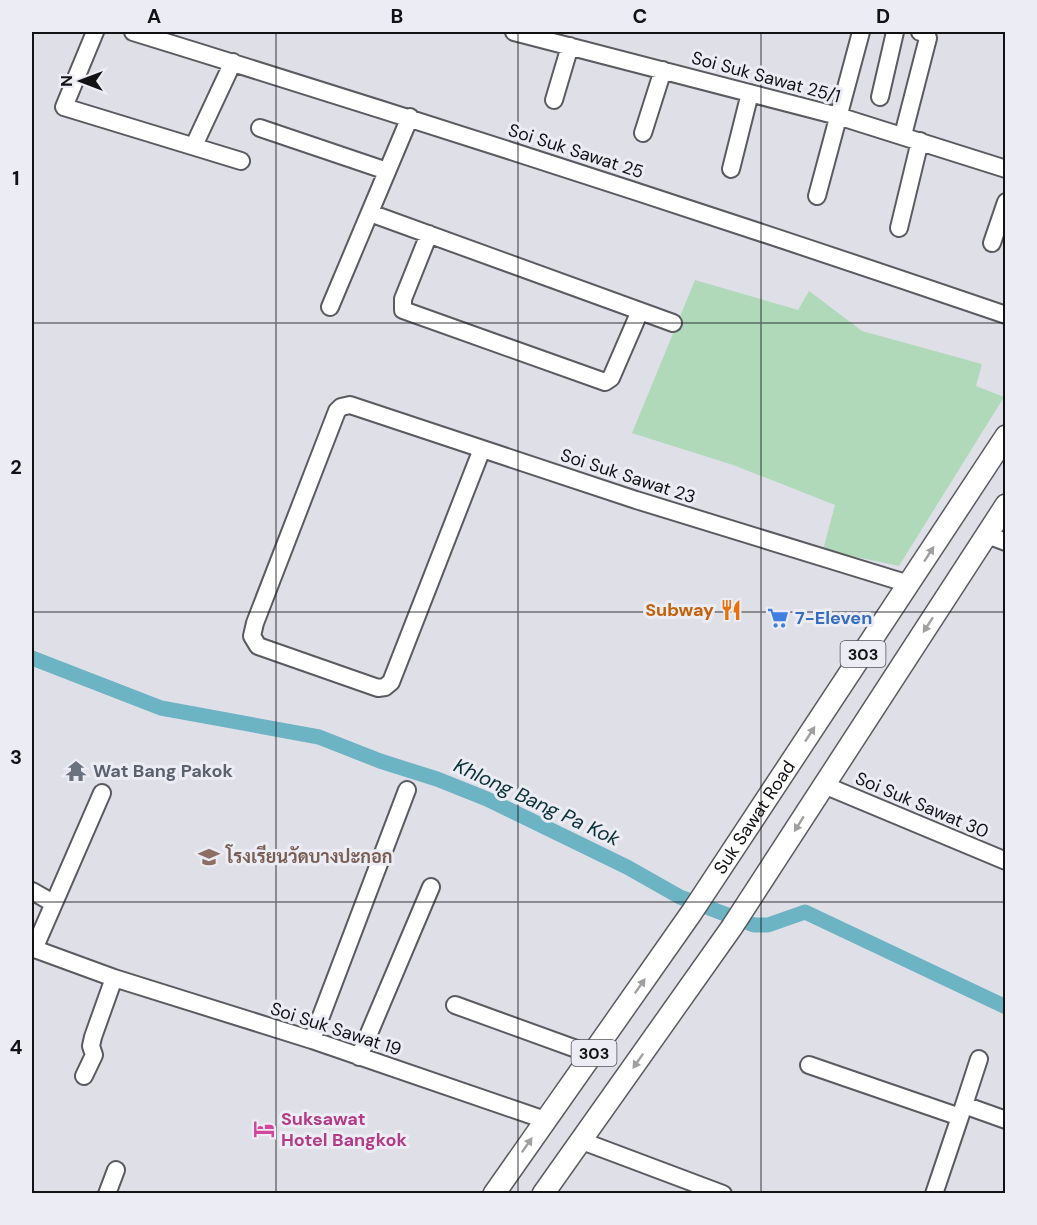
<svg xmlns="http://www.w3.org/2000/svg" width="1037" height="1225" viewBox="0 0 1037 1225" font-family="'DM Sans',Sarabun,sans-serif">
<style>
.green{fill:#b0d9b9}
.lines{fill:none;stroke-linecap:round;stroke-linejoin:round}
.canal{stroke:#6cb3c3;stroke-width:15}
.minor-casing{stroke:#5a5a61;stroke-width:20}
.major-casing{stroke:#5a5a61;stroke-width:24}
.minor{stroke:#fff;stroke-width:16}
.major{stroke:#fff;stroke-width:21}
.oneway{fill:#a0a0a1}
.grid{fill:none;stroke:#121215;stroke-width:1.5;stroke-opacity:0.55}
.labels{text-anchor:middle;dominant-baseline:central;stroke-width:6;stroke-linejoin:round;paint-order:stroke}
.shield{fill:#ececf5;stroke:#535358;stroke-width:1.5}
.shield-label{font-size:16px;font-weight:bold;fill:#121215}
.street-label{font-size:18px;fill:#121215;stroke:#ececf5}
.food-label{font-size:18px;font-weight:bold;fill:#c56008;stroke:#ececf5;text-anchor:end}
.shop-label{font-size:18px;font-weight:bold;fill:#366cbe;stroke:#ececf5;text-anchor:start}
.worship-label{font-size:18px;font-weight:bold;fill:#5b616d;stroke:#ececf5;text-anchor:start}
.education-label{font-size:18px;font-weight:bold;fill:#785e54;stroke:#ececf5;text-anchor:start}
.hotel-label{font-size:18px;font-weight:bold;fill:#b23c85;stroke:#ececf5;text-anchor:start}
.water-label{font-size:20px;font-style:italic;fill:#0c3138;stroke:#ececf5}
.neatline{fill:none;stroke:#121215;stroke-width:2}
.grid-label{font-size:20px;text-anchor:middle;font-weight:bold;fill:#121215}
</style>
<rect width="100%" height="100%" fill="#dfdfe8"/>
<!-- green -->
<path class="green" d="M695,280l103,30 11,-19 53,40 120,33 -6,22 28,11 -105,169 -76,-16 12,-45 -102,-40 -101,-32z"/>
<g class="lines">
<!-- canal -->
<path class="canal" d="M32,658l129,50 158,29 61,24 57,18 50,20 140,68 53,30 74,28h14l37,-13 201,95"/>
<defs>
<path id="minor" d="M95,32l-31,75 177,54
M133,32c292,90 583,184 873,283
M514,32l324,84 168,53
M880,97l15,-65
M554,100l16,-54
M260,128l127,43
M643,133l20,-63
M903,135l25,-97 -3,-5 -5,-1
M197,139l36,-77
M731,169l19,-76
M817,196l44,-164
M370,213l303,110
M899,228l21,-87
M429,234l-26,65v11l202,72 6,-4 29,-67
M992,243l14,-41
M330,307l80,-190
M482,449l-91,233 -6,5 -7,1 -120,-42 -6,-10 3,-13 82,-212 4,-4 9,-2 286,95 273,84
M987,535l19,7
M824,785l182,76
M32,891l21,12
M32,948l82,30 198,62 233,80
M34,949l68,-156
M455,1005l138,50
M312,1040l95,-250
M359,1057l72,-170
M809,1065l151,52
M84,1076l10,-21 -3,-9 2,-9 21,-59
M964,1105l15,-46
M582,1141l141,53
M107,1194l9,-24
M934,1194l30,-89 42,15"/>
<g id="major">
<path id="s1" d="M494,1194l198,-282 314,-476"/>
<path d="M543,1194l189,-267 274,-422"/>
</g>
</defs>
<!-- minor casing -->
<use href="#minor" class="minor-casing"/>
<!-- major casing -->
<use href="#major" class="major-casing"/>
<!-- minor -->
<use href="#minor" class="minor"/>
<!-- major -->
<use href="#major" class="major"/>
</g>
<!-- one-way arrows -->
<defs><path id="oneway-solid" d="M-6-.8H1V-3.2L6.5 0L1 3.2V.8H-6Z" transform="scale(1.5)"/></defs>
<g class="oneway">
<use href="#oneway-solid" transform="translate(929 554) rotate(-57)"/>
<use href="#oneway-solid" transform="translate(928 625) rotate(123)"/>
<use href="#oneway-solid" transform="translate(810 734) rotate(-57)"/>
<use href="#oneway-solid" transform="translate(799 824) rotate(122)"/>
<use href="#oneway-solid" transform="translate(640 986) rotate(-55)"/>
<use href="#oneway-solid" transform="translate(638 1061) rotate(125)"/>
<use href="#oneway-solid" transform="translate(527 1145) rotate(-55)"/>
</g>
<!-- grid -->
<path class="grid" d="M276,32v1162M518,32v1162M761,32v1162M32,323h974M32,612h974M32,902h974"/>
<!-- icons -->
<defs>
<symbol id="restaurant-bare" viewBox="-9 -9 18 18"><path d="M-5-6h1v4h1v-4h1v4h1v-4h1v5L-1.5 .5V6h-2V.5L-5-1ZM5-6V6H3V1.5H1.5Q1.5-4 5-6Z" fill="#e8710a" stroke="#ececf5" stroke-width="2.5" paint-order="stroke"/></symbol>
<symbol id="supermarket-bare" viewBox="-9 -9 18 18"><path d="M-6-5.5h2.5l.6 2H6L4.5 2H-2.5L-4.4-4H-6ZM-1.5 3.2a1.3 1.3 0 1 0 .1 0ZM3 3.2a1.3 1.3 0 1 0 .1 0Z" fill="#3f7fe0" stroke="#ececf5" stroke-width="2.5" paint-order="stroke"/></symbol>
<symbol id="temple-bare" viewBox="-9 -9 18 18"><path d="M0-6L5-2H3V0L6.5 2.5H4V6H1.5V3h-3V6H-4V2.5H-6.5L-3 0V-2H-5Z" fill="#6b7280" stroke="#ececf5" stroke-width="2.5" paint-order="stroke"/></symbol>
<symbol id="school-bare" viewBox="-9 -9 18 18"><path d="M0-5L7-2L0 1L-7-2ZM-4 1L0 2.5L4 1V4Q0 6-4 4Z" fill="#8d6e63" stroke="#ececf5" stroke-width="2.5" paint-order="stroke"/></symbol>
<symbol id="hotel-bare" viewBox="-9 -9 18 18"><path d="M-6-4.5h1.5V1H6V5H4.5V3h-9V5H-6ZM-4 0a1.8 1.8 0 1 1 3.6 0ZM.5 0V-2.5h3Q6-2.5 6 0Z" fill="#d1479c" stroke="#ececf5" stroke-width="2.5" paint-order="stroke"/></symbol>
</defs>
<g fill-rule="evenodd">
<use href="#restaurant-bare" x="716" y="595" width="30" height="30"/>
<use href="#supermarket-bare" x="763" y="603" width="30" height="30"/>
<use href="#temple-bare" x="61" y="756" width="30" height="30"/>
<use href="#school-bare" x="194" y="842" width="30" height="30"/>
<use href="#hotel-bare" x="249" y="1114" width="30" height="30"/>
</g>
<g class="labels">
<!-- shield labels -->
<g class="shield">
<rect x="840.5" y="641" width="45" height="26" rx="4.5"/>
<rect x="571.5" y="1040" width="45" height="26" rx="4.5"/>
</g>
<g class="shield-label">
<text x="863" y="654">303</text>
<text x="594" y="1053">303</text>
</g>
<!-- street labels -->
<g class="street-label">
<text transform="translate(766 77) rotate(15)">Soi Suk Sawat 25/1</text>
<text transform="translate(576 151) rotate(18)">Soi Suk Sawat 25</text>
<text transform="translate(628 476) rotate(18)">Soi Suk Sawat 23</text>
<text transform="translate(922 805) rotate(23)">Soi Suk Sawat 30</text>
<text stroke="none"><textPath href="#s1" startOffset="458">Suk Sawat Road</textPath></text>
<text transform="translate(336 1029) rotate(18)">Soi Suk Sawat 19</text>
</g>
<!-- food labels -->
<g class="food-label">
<text x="714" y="610">Subway</text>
</g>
<!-- shop labels -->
<g class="shop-label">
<text x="795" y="618">7-Eleven</text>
</g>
<!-- worship labels -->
<g class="worship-label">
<text x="93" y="771">Wat Bang Pakok</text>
</g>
<!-- education labels -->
<g class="education-label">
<text x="226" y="857">โรงเรียนวัดบางปะกอก</text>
</g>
<!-- hotel labels -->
<g class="hotel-label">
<text x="281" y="1119">Suksawat<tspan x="281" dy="21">Hotel Bangkok</tspan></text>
</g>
<!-- water labels -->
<g class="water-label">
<text transform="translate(537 802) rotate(25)">Khlong Bang Pa Kok</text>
</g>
</g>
<!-- border -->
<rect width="1037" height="1225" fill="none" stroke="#ececf5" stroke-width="66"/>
<!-- north arrow -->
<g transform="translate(81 81) rotate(270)" stroke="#ececf5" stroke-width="4.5" paint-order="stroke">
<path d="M0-4.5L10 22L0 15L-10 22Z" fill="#121215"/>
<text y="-9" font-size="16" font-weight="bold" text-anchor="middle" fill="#121215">N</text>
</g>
<rect x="33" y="33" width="971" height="1159" class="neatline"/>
<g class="grid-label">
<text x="154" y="23">A</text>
<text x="397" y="23">B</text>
<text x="640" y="23">C</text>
<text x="883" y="23">D</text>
<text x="16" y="185">1</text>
<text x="16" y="474">2</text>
<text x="16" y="764">3</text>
<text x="16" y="1054">4</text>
</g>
</svg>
